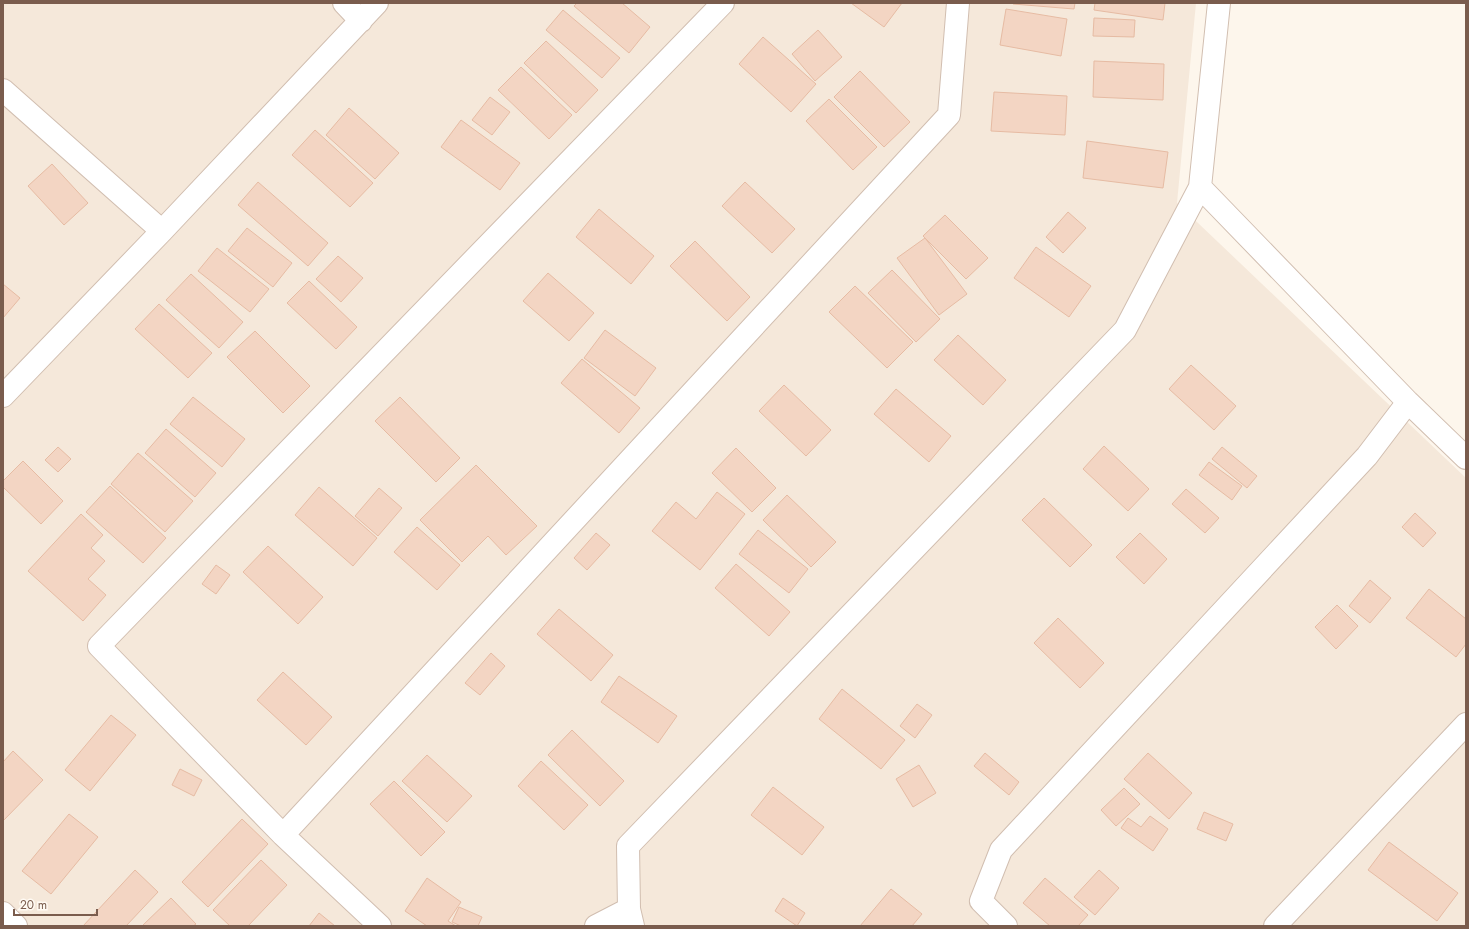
<svg xmlns="http://www.w3.org/2000/svg" width="1469" height="929" viewBox="0 0 1469 929" font-family="Jost,sans-serif">
<style>
.residential{fill:#f5e8da}
.building{fill:#f3d5c3;stroke:#e6bba3}
.lines{fill:none;stroke-linecap:round;stroke-linejoin:round}
.minor-casing{stroke:#d1beb0;stroke-width:24}
.minor{stroke:#fff;stroke-width:22}
</style>
<rect width="100%" height="100%" fill="#fdf6ec"/>
<!-- residential -->
<path class="residential" d="M3,3h1193l-19,200 289,275v448h-1463z"/>
<!-- building -->
<path class="building" d="M577,3h45l28,24 -21,26 -55,-47z
M851,3h51l-18,24z
M1013,3h62l-1,6 -61,-5z
M1095,3h70l-2,17 -69,-10z
M1006,9l61,10 -6,37 -61,-11z
M563,10l57,48 -18,20 -56,-48z
M1094,18l41,2 -1,17 -41,-1z
M818,30l24,27 -27,24 -23,-27z
M763,37l53,47 -25,28 -52,-48z
M546,41l52,49 -22,23 -52,-50z
M1094,61l70,3 -1,36 -70,-3z
M521,67l51,48 -23,24 -51,-49z
M860,71l50,51 -26,25 -50,-50z
M994,92l73,4 -2,39 -74,-4z
M490,97l20,15 -18,23 -20,-15z
M829,99l48,48 -24,23 -47,-49z
M349,108l50,45 -24,26 -49,-44z
M461,120l59,43 -20,27 -59,-43z
M315,130l58,53 -23,24 -58,-52z
M1087,141l81,11 -5,36 -80,-10z
M52,164l36,39 -24,22 -36,-39z
M258,182l70,61 -20,23 -70,-61z
M745,182l50,47 -23,24 -50,-47z
M599,209l55,47 -23,28 -55,-47z
M1068,212l18,16 -23,25 -17,-16z
M945,215l43,43 -22,21 -43,-43z
M247,228l45,35 -19,24 -45,-36z
M925,238l42,56 -28,21 -42,-57z
M695,241l55,56 -23,24 -57,-55z
M1036,247l55,39 -22,31 -55,-39z
M217,248l52,41 -19,23 -52,-41z
M338,256l25,22 -22,24 -25,-23z
M892,270l48,49 -24,23 -48,-49z
M548,273l46,40 -25,28 -46,-40z
M191,274l52,48 -24,26 -53,-48z
M309,281l48,46 -21,22 -49,-46z
M3,284l17,14 -17,20z
M855,286l58,56 -26,26 -58,-56z
M159,304l53,49 -24,25 -53,-49z
M605,330l51,38 -21,28 -51,-38z
M255,331l55,55 -27,27 -56,-56z
M958,335l48,45 -23,25 -49,-45z
M582,359l58,49 -21,25 -58,-50z
M1191,365l45,41 -22,24 -45,-41z
M784,385l47,45 -25,26 -47,-45z
M896,389l55,47 -22,26 -55,-48z
M193,397l52,42 -23,28 -52,-43z
M400,397l60,61 -24,24 -61,-61z
M166,429l50,44 -21,24 -50,-44z
M1104,446l45,43 -21,22 -45,-42z
M58,447l13,12 -13,13 -13,-12z
M1222,447l35,29 -10,12 -35,-29z
M736,448l40,40 -24,24 -40,-39z
M138,453l55,48 -28,31 -54,-48z
M23,461l40,40 -22,23 -38,-37v-6z
M1209,462l33,24 -10,14 -33,-25z
M476,465l61,61 -31,29 -18,-19 -26,26 -42,-42z
M110,486l56,52 -23,25 -57,-51z
M319,487l58,51 -24,28 -58,-51z
M379,488l23,20 -24,28 -23,-20z
M1186,489l33,29 -14,15 -33,-29z
M717,492l28,22 -45,56 -48,-39 24,-29 20,17z
M787,495l49,47 -25,25 -48,-47z
M1044,498l48,47 -22,22 -48,-47z
M1415,513l21,20 -13,14 -21,-20z
M81,514l22,21 -12,13 14,13 -17,18 18,16 -23,26 -55,-50z
M417,527l43,38 -23,25 -43,-38z
M758,530l50,39 -19,24 -50,-39z
M596,533l14,12 -23,25 -13,-12z
M1140,533l27,26 -23,25 -28,-27z
M268,546l55,51 -25,27 -55,-52z
M736,564l54,48 -21,24 -54,-48z
M216,565l14,10 -14,19 -14,-10z
M1370,580l21,18 -21,25 -21,-17z
M1429,589l37,30v25l-10,13 -50,-39z
M1337,605l21,21 -22,23 -21,-22z
M559,609l54,46 -22,26 -54,-47z
M1058,618l46,45 -24,25 -46,-45z
M491,653l14,13 -25,29 -15,-12z
M283,672l49,45 -26,28 -49,-45z
M619,676l58,40 -19,27 -57,-41z
M842,689l63,51 -24,29 -62,-50z
M917,704l15,11 -17,23 -15,-12z
M111,715l25,20 -46,56 -25,-21z
M572,730l52,51 -24,25 -52,-51z
M13,751l30,29 -40,41v-59z
M985,753l34,29 -10,13 -35,-29z
M1148,753l44,40 -23,26 -45,-40z
M427,755l45,41 -25,26 -45,-41z
M541,761l47,44 -24,25 -46,-44z
M919,765l17,28 -23,14 -17,-28z
M180,769l22,11 -8,16 -22,-11z
M394,781l51,51 -24,24 -51,-52z
M773,787l51,40 -22,28 -51,-40z
M1124,788l16,16 -24,22 -15,-16z
M1204,812l29,12 -7,17 -29,-12z
M69,814l29,23 -47,57 -29,-23z
M1150,816l18,13 -15,22 -32,-23 7,-10 13,9z
M242,819l26,25 -60,63 -26,-25z
M1389,842l69,51 -21,28 -69,-51z
M261,860l26,25 -39,41h-18l-17,-16z
M135,870l23,22 -32,34h-43z
M1099,870l20,18 -24,27 -21,-18z
M427,878l34,24 -13,19 8,5h-29l-22,-15z
M1045,878l43,37 -10,11h-28l-27,-23z
M891,889l31,25 -10,12h-52z
M171,898l25,26 -3,2h-51z
M783,898l22,15 -8,13 -22,-15z
M459,907l23,10 -4,9h-17l-9,-4z
M319,913l16,13h-26z"/>
<g class="lines">
<defs>
<path id="minor" d="M344,3l17,18
M3,90l159,141
M1200,187l208,215 58,56
M3,396l159,-165 215,-228
M283,835l666,-720 9,-112
M3,913l13,13
M380,926l-97,-91 -184,-189 624,-643
M596,926l33,-17
M633,926l-4,-17 -1,-63 497,-516 75,-143 19,-184
M1006,926l-25,-25 20,-51 366,-394 41,-54
M1275,926l191,-202"/>
</defs>
<!-- minor casing -->
<use href="#minor" class="minor-casing"/>
<!-- minor -->
<use href="#minor" class="minor"/>
</g>
<!-- border -->
<rect width="1469" height="929" fill="none" stroke="#7a5c4d" stroke-width="8"/>
<!-- scale -->
<path d="M14 909v6h83v-6" fill="none" stroke="#7a5c4d" stroke-width="2"/>
<text x="20" y="909" font-size="12" fill="#7a5c4d" stroke="#fffaf3" stroke-width="3" paint-order="stroke">20 m</text>
</svg>
